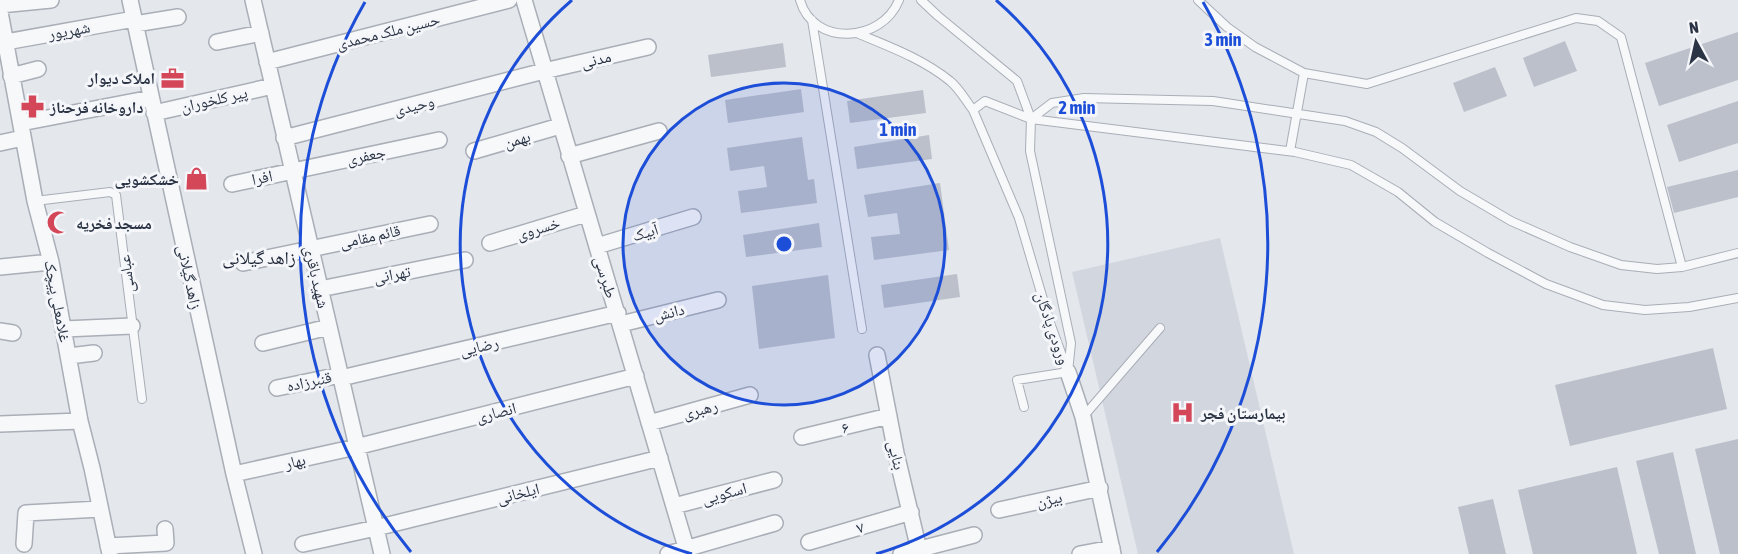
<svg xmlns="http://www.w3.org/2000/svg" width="1738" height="554" viewBox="0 0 1738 554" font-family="'Asap Condensed','Noto Naskh Arabic',sans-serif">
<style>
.built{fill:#d2d6de}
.building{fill:#bbc0ca}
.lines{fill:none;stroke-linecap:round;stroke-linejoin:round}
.lane-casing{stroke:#a9aeb7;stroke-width:10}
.street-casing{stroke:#a9aeb7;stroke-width:18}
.lane{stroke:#f7f8fa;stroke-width:8}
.street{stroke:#f7f8fa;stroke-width:15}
.ring{fill:none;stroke:#1d4ed8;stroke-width:3}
.labels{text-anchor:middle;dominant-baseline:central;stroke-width:6;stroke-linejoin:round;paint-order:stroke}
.street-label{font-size:16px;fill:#2b3445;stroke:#f4f6f9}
.poi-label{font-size:16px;font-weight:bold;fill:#2b3445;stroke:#f4f6f9;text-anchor:start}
.neighbourhood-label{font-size:18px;fill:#1d2536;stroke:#f4f6f9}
.centre{fill:#1d4ed8;stroke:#f4f6f9;stroke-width:3}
.ring-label{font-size:18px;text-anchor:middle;font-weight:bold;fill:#1d4ed8;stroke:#f4f6f9;stroke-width:6;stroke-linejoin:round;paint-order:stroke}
</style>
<rect width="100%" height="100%" fill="#e4e7ec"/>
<!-- built -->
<path class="built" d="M1220,238l74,316h-156l-66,-282z"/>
<!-- building -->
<path class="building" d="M1738,32v48l-79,26 -14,-43z
M1565,41l12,30 -43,16 -11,-29z
M783,43l3,24 -75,10 -3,-22z
M1495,67l12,29 -43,16 -11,-29z
M801,89l3,23 -76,11 -3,-23z
M923,90l3,23 -76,10 -3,-22z
M1738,101v42l-59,19 -12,-37z
M929,135l3,24 -75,10 -3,-22z
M802,137l6,43 6,-1 3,24 -76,10 -3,-22 29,-4 -3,-21 -34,5 -3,-23z
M1738,170v27l-64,16 -7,-26z
M940,183l9,67 -75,10 -3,-23 29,-3 -3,-21 -29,4 -4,-22z
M819,223l3,24 -76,10 -3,-22z
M957,274l3,23 -76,11 -3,-23z
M828,275l7,63 -76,11 -7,-63z
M1713,348l14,61 -157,37 -15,-61z
M1738,439v115h-18l-25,-105z
M1673,452l23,102h-37l-23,-93z
M1617,467l20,87h-104l-15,-64z
M1493,499l13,55h-37l-11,-47z"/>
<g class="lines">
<defs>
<path id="lane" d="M800,0c13,47 82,43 99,0
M921,0l17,16 79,65 14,38 21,-16 32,-5 129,3 132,20 31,11 26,16 58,43 51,30 59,26 51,18 36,4 25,-2 56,-14
M1198,0l29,27 28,20 49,26 63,11 209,-66 22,3 23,16 61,230
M812,20l50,309
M859,34c31,13 64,25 91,47 9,7 16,20 23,29l12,-9 46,18 264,33 56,13 47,27 37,30 53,31 58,31 57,21 42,5 44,-3 49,-9
M973,110l46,108 31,105 18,49 3,-29 -41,-192 1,-32
M1290,151l14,-78
M35,201l75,-9 6,3 26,204
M1024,407l-7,-27 51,-8
M1083,417l77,-89"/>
<path id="street" d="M130,0l104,474 20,80
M253,0l129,554
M524,0l164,554
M0,5l51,-5
M0,12l35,189 16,61 29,159 12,47 18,86
M135,24l43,-7
M217,42l44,-9
M0,43l134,-24
M267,62l242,-62
M11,76l27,-7
M154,113l119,-27
M21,123l130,-25
M284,138l260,-67 104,-24
M0,143l23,-5
M474,151l86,-25
M569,156l90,-25
M232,184l207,-44
M490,243l96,-29
M597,246l96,-29
M243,263l187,-39
M0,267l51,-5
M320,289l145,-29
M621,324l97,-24
M64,329l68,-3
M0,331l13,2
M263,343l66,-16
M877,355l19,98 24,101
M69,356l25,-3
M1068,372l15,45 30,137
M341,378l277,-65
M277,388l63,-13
M649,423l101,-28
M0,424l80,-3
M802,437l87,-21
M234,474l122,-27 280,-71
M674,506l100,-26
M999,510l101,-22
M809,542l102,-30
M24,544l2,-31 74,-4
M303,544l73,-16 284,-70
M108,546l58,-3 -1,-14
M668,554l107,-31
M901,554l73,-19
M1080,554l32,-6"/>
</defs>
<!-- lane casing -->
<use href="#lane" class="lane-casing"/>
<!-- street casing -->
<use href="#street" class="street-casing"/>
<!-- lane -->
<use href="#lane" class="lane"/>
<!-- street -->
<use href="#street" class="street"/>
</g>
<!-- distance rings -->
<circle cx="784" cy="244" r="161" fill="#1d4ed8" fill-opacity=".12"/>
<g class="ring">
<circle cx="784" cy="244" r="161"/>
<path d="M692 554A323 323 0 0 1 572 0M996 0A323 323 0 0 1 876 554"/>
<path d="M411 552A484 484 0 0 1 365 2M1203 2A484 484 0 0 1 1157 552"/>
</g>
<!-- icons -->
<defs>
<symbol id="office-bare" viewBox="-9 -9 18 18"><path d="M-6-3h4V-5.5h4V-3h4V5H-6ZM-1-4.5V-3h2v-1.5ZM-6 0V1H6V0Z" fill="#d34759" stroke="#f4f6f9" stroke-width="2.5" paint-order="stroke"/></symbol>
<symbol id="pharmacy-bare" viewBox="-9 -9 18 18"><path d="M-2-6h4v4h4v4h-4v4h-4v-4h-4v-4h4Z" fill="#d34759" stroke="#f4f6f9" stroke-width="2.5" paint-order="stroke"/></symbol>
<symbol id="shop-bare" viewBox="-9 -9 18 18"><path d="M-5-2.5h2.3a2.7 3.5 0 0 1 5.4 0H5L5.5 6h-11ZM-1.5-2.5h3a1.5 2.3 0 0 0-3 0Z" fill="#d34759" stroke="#f4f6f9" stroke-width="2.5" paint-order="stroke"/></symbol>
<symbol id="mosque-bare" viewBox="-9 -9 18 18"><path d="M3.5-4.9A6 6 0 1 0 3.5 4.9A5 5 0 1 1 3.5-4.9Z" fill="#d34759" stroke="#f4f6f9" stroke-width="2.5" paint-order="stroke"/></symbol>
<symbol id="hospital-bare" viewBox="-9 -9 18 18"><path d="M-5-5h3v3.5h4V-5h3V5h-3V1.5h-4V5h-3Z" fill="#d34759" stroke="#f4f6f9" stroke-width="2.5" paint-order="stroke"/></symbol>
</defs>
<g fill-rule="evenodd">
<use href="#office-bare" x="156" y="62" width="33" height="33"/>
<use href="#pharmacy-bare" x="16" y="90" width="33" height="33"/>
<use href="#shop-bare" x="180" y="162" width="33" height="33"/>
<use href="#mosque-bare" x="42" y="206" width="33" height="33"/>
<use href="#hospital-bare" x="1166" y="396" width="33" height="33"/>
</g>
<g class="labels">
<!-- street labels -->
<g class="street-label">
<text transform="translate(69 30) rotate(-10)">شهریور</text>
<text transform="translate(388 31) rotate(-14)">حسین ملک محمدی</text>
<text transform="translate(596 59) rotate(-13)">مدنی</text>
<text transform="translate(214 99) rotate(-13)">پیر کلخوران</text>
<text transform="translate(414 105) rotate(-14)">وحیدی</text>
<text transform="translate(517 139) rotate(-16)">بهمن</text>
<text transform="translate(366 155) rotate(-12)">جعفری</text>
<text transform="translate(262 177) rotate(-12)">افرا</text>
<text transform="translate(538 228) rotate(-17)">خسروی</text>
<text transform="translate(645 232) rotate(-17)">آبیک</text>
<text transform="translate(370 236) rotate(-12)">قائم مقامی</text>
<text transform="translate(126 274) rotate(-97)">عباسی</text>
<text transform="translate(392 274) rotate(-11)">تهرانی</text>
<text transform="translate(190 277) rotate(78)">زاهد گیلانی</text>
<text transform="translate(317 277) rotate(77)">شهید باقری</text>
<text transform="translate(606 277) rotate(73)">طبرسی</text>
<text transform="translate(58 301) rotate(79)">غلامعلی پیچک</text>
<text transform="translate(669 312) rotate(-14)">دانش</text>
<text transform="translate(1053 328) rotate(71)">ورودی پادگان</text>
<text transform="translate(479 346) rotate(-13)">رضایی</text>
<text transform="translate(309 381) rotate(-12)">قنبرزاده</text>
<text transform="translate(700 409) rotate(-15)">رهبری</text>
<text transform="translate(496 412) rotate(-14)">انصاری</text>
<text transform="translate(845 427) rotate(-14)">۶</text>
<text transform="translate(897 455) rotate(77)">بنایی</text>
<text transform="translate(295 461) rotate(-13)">بهار</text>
<text transform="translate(518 493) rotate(-14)">ایلخانی</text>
<text transform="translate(724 493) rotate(-15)">اسکویی</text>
<text transform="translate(1049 499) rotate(-13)">بیژن</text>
<text transform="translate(860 527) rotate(-16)">۷</text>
</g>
<!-- poi labels -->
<g class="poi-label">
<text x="155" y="78" text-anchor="end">املاک دیوار</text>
<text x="50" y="107">داروخانه فرحناز</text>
<text x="179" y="179" text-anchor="end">خشکشویی</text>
<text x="76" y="223">مسجد فخریه</text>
<text x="1201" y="413">بیمارستان فجر</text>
</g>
<!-- neighbourhood labels -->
<g class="neighbourhood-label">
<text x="259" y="257">زاهد گیلانی</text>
</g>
</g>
<circle cx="784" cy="244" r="9" class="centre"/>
<g class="ring-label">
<text x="1223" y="46">3 min</text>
<text x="1077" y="114">2 min</text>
<text x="898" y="136">1 min</text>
</g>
<!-- north arrow -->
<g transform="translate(1696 42) rotate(352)" stroke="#f4f6f9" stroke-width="4.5" paint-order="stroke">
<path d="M0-4.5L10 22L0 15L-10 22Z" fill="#2b3445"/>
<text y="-9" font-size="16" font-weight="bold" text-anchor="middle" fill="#2b3445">N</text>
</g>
</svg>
